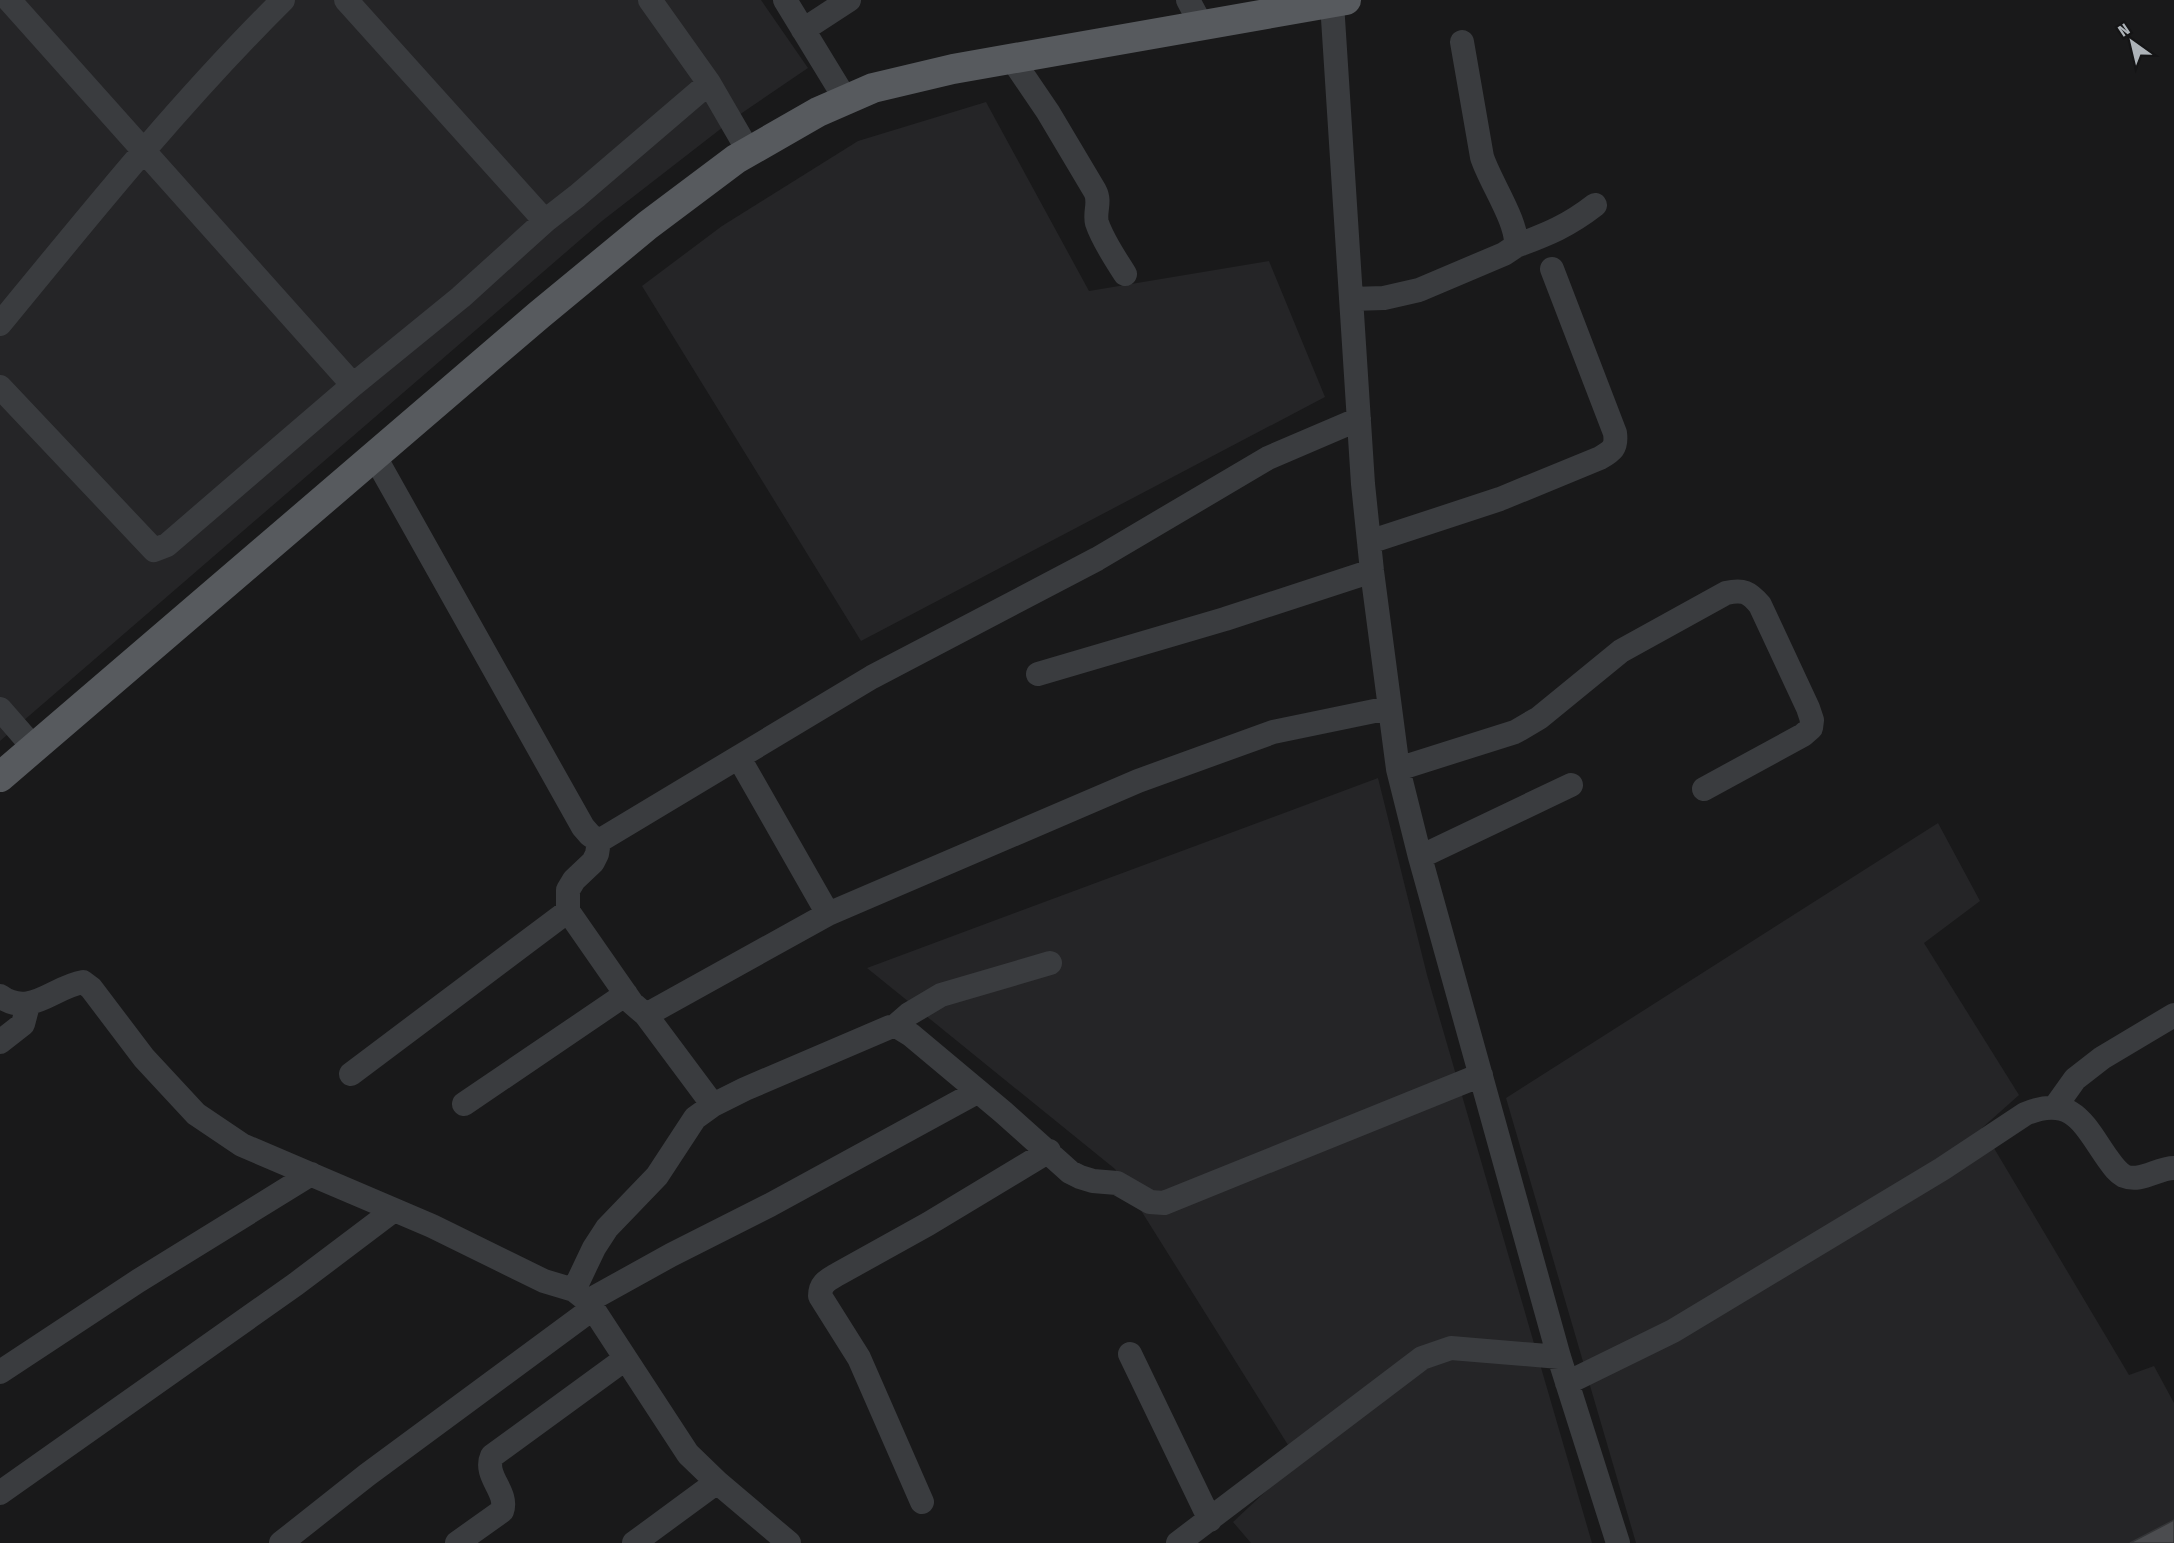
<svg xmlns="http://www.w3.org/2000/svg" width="2174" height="1543" viewBox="0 0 2174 1543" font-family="'Fira Sans Condensed',sans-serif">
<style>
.built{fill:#252527}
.building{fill:#4b4c4f;stroke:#343537;stroke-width:1.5}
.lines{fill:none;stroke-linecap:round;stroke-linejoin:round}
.minor{stroke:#3a3c3f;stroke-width:24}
.major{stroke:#575a5e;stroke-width:30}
</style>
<rect width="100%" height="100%" fill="#19191a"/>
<!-- built -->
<path class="built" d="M0,0h761l47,68 -72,49 -134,104 -602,520z
M986,102l103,189 180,-30 56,136 -464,244 -219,-355 80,-60 136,-85z
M1378,778l49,197 165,568h-341l-18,-21 65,-61 -183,-292 -248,-201z
M1938,823l42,78 -56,42 95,152 -37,33 147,247 25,-9 20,37v140h-538l-130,-445z"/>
<!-- building -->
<path class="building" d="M2174,1520v23h-44z"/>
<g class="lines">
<!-- minor -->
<path class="minor" d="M9,0l344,385
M346,0l199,221
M650,0l59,83 40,69
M785,0l61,100
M1188,0l14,26
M1332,3l31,481 9,87 26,198 22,88 139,500 59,186
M803,30l46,-30
M1012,59l36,53 47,79c6,11 -1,21 2,32 6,18 18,35 28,51
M1516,246c32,-12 52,-20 79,-41
M1351,299l33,-1 35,-8 85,-36 12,-8c2,-24 -26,-64 -34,-89l-20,-115
M0,324c91,-111 181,-223 283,-324
M0,387l154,163 13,-5 186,-160 108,-88 84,-76 32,-25 132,-113
M375,457l208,370 7,8 9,6
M1369,542l131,-43 100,-41c12,-7 17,-10 15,-25l-63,-164
M1038,674l187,-55 147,-48
M0,709l34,39
M739,758l89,156
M1398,769l117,-37 24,-14 82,-67 105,-58c17,-4 23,-1 34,12l48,103 4,12 -1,8 -8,7 -99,54
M1420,857l151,-72
M0,996c30,22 53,-9 83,-14l8,6 53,70 52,56 46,31 190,81 112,55 30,9 14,11 100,153 29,28 72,61
M646,1015l182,-101 310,-133 135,-49 116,-24
M894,1027l15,-13 32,-19 109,-32
M0,1042l23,-18 5,-19
M351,1074l217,-163
M464,1104l162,-110
M713,1105l-67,-90 -14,-12 -64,-92v-21l6,-10 19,-18 4,-8 2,-13 273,-164 225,-118 171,-101 91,-39
M2055,1107l20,-28 27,-21 72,-43
M574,1290l20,-42 13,-20 50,-52 38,-58 18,-13 32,-16 145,-62h8l13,8 92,77 67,60 10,5 13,4 24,2 33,19 14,1 317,-128
M588,1301l83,-46 99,-50 207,-113
M1130,1354l80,166
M0,1372l138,-91 173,-107
M1567,1383l106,-52 269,-162 83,-55c48,-20 59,11 83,45 5,7 9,13 16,17 17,7 33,-8 50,-8
M0,1493l296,-209 98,-74
M922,1502l-63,-144 -39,-62c0,-13 8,-16 18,-22l90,-50 121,-73
M281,1543l86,-68 225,-166
M457,1543l45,-32c7,-19 -19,-35 -10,-55l133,-97
M634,1543l83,-61
M1178,1543l244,-185 29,-10 108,9"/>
<!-- major -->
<path class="major" d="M0,777l539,-462 109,-90 88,-66 82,-47 55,-24 80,-19 393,-69"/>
</g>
<!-- north arrow -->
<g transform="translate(2132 42) rotate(326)" stroke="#141415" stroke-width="4.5" paint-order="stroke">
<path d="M0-4.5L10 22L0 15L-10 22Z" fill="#adb3b8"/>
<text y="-9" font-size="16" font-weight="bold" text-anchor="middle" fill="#adb3b8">N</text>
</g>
</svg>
